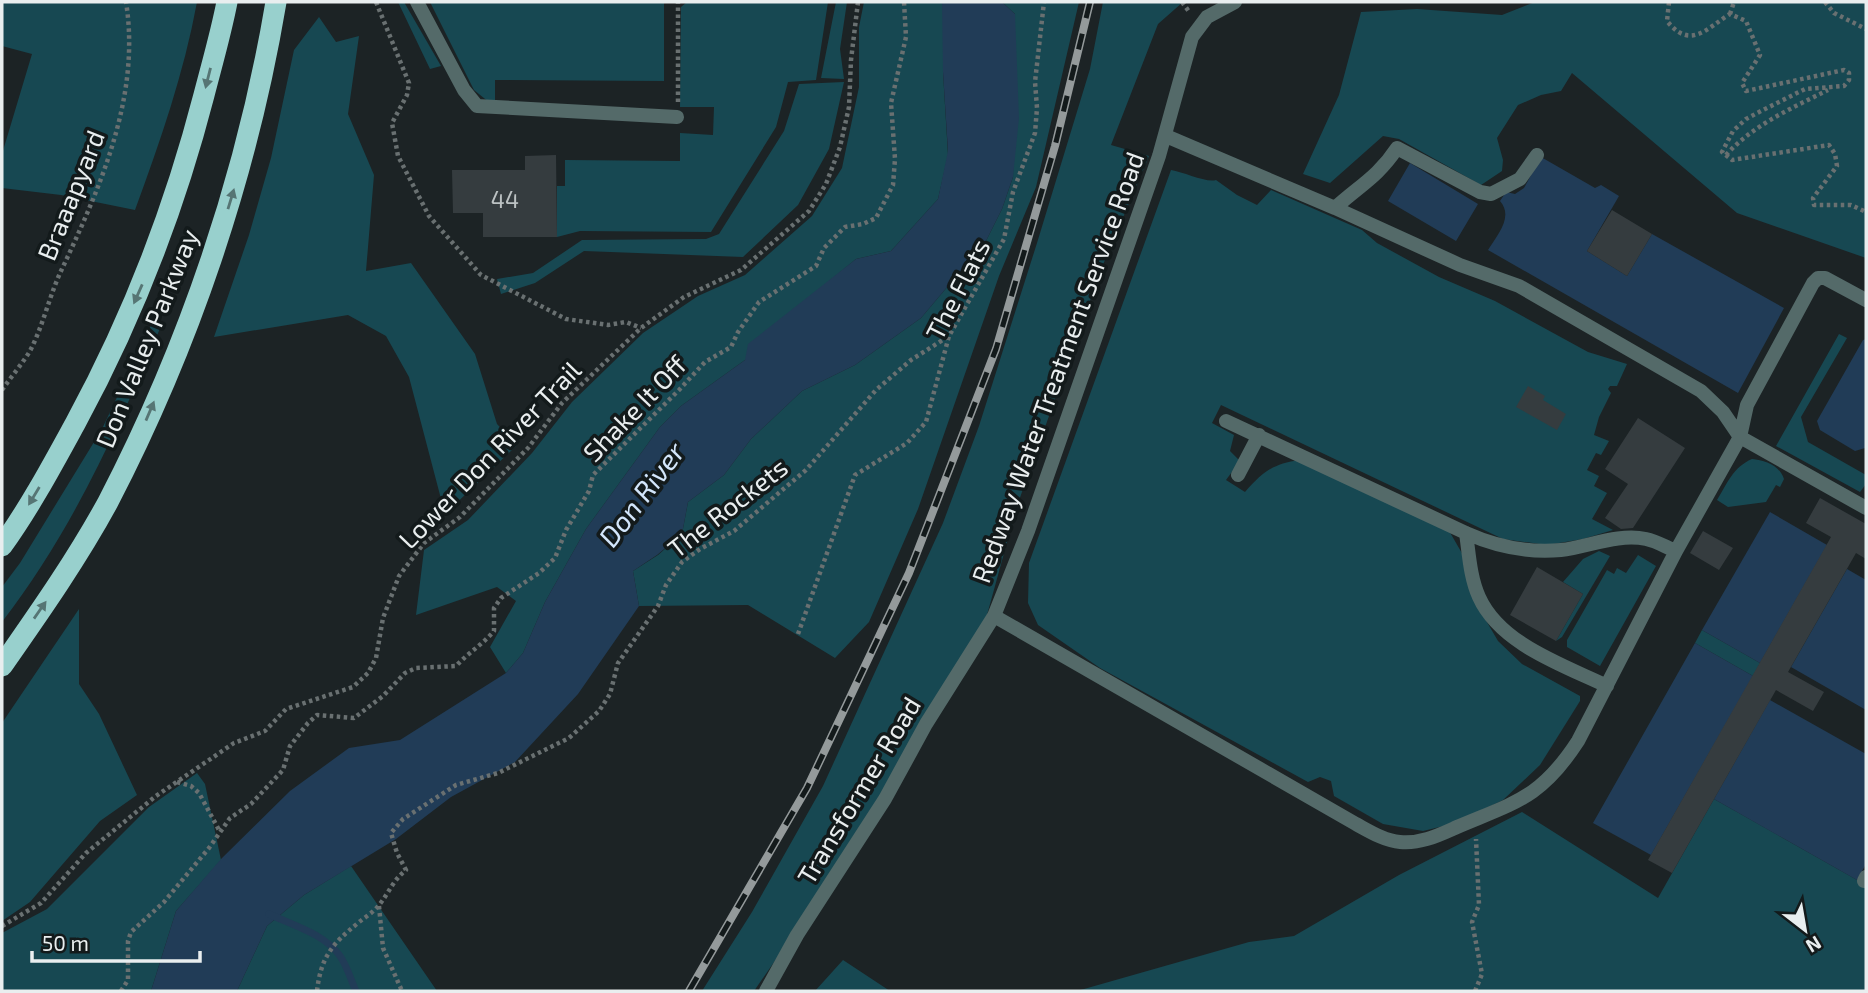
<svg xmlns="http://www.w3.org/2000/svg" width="1868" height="993" viewBox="0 0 1868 993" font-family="'Exo 2',sans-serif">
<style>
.green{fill:#174852}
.water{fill:#213c57}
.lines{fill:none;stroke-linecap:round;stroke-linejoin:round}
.stream{stroke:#213c57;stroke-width:7}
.building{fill:#353c3f}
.path{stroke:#697071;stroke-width:4.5;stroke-dasharray:3.5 3.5;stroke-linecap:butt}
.lane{stroke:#546a69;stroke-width:14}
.highway{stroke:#98d0cd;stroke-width:21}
.rail-casing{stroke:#949a9b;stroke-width:8}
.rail{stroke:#131a1b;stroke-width:5;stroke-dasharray:16;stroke-linecap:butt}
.oneway{fill:#567574}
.labels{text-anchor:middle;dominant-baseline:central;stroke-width:7;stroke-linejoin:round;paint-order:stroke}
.number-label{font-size:23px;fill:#bcc2c3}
.street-label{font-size:26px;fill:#e9eeef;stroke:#131a1b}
.water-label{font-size:28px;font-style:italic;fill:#d3e6fb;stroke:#131a1b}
</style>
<rect width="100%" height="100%" fill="#1c2325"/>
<!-- green -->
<path class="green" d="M2,2h195c-13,71 -37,140 -62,208l-74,-15 -59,-7v-34l30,-100 -30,-8z
M398,2h6l37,64 -11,3z
M430,2h234v79l-169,-1v20l-5,3 -16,-13z
M687,2h141l-12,78 -28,2 -12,45 -65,105 -131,-1 -23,6v-51h8v-26l115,1v-28l33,2 1,-28h-34l1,-100z
M836,2h11l-7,47 4,30 -23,-1z
M864,2h81l-2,70 5,83 -10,44 -47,52 -35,8 -40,33 -71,68 -64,46 -21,21 -74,102 -41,73 -22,51 -17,20 -16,-26 26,-46 -19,-14 -81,28 8,-65 44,-30 64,-67 40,-51 71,-69 55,-37 47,-21 67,-59 30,-48 17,-81v-60z
M1002,2h77l-43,185 -37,89 -81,233 -49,113 -34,36 -87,-53 -109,1 -6,-35 25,-16 24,-21 6,-32 36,-27 27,-36 51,-48 53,-26 66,-47 65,-77 16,-32 11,-32 2,-163z
M1103,2h80l-25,22 -47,121 38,11 -47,111 -85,239 -30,109 -106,193 -127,183h-52l50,-79 71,-126 120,-263 36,-97 58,-183 53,-174z
M1535,2h331v256l-129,-45 -165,-140 -11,18 -20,4 -23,10 -21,33 6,22 -1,11 -21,14 -82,-46 -16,-3 -53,47 -27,-9 36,-79 22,-83 56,-3 85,6z
M319,17l17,25 23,-6 -11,78 26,61 -8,96 45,-8 64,91 22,70 20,21 -72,69 -36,-137 -23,-41 -38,-21 -134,22 35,-102 22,-77 23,-108z
M844,82l-15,67 -31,56 -55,52 -159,-6 -49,32 -34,11 -4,-15 36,-6 49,-33 124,-1 13,-5 65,-103 15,-47z
M1171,170c13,2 35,13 45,10l21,15 20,10 14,-15 91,40 15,13 62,34 56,24 93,51 39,12 -10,22h-7l-2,3 3,4 -12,24 -5,18 15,6 -8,14 -5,-2 -9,17 12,6 -5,10 13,7 -15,26 21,11 -30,9 -36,6 -44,-6 -282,-134 -9,18 22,12 -4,16 10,10 -14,19 19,12c18,-20 27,-28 55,-32l148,69 15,26 21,62 14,24 24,23 58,32v5l-40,64 -37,35 -47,23 -33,8 -40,-7 -49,-28 -3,-15 -11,-4 -12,5 -208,-114 -62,-43 -10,-22 1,-40z
M152,323l9,3c-44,105 -89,205 -159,296v-35l18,-24 82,-134z
M1839,334l8,4 -46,79 7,25 58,33v9l-6,8 -84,-46z
M1752,459c13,1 28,7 32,20l-4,8 -4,-2 -10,17 -38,5 -11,-7c10,-16 16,-33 35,-41z
M1599,551l11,5 -48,81 -6,4 27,-47 -20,-12 20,-23z
M1638,555l18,11 -56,100 -33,-19v-7l40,-70 7,4 3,-6 9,5z
M79,609v75l20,30 38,81 -37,26 -70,81 -28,19v-198z
M1702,630l58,33 -7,13 -58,-33z
M197,773l8,11 16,76 -45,51 -25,80h-149v-58l45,-24 102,-102z
M1714,799l152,86v106h-789l172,-49 45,-6 105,-61 123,-63 136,86z
M351,866l86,125h-200l30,-65 37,-31z
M843,960l47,31h-75z"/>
<!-- water -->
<path class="water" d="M942,2h60l13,12 4,104 -6,59 -11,32 -16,32 -65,77 -66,47 -53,26 -51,48 -27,36 -36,27 -6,32 -25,21 -24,16 6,35 -61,88 -63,68 -64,35 -55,42 -92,56 -37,31 -30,65h-86l25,-80 45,-52 69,-68 59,-43 51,-8 106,-67 17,-20 22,-51 41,-73 74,-102 21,-21 64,-46 3,-16 108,-85 35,-8 47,-52 10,-48 -5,-79z
M1541,157l54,31 6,-3 18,11 -32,55 40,25 25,-42 132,74 -46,85 -250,-143c9,-15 26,-33 12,-49l6,-9 9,2 9,-6z
M1410,163l68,41 -22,37 -68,-40z
M1866,339v106l-1,3 -10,3 -35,-21 -3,-9 46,-81z
M1770,512l57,33 -67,118 -58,-33z
M1847,569l19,11v130l-75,-43z
M1695,643l58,33 -102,179 -58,-32z
M1770,700l96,54v110l-9,16 -143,-81z"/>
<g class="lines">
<!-- stream -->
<path class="stream" d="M269,914c23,11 56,20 71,42 7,10 11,24 16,35"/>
</g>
<!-- building -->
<path class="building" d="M556,155l1,82h-74v-24h-30l-1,-43h73v-14z
M1612,210l40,24 -25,42 -40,-25z
M1528,386l17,10 -2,4 23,14 -9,16 -41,-23z
M1638,418l47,30 -52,80 -12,1 -16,-11 23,-34 -23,-15z
M1820,498l46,26v35l-10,-6 -68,119 36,20 -11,19 -37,-21 -104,183 -24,-13 183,-323 -25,-14z
M1703,531l30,17 -14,22 -29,-17z
M1537,567l46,27 -27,47 -46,-26z"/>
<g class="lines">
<!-- path -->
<path class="path" d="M376,2l33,81 -2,12 -15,28 6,33 31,60 52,59 85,44 42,6 18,-3 15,6
M1182,2l8,11
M1669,2l-2,19c23,29 39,8 63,-7l16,7 14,34 -18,28 4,8 98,-21 5,3v7l-5,6 -39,3 -44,22 -15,8 -13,12 -11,21 10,8 97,-15 6,9 2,12 -24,32 1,7h37l15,7
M1825,2l9,11 32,16
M1730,14l4,-12
M678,102v-100
M1726,155c27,-30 66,-47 102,-65
M2,390c9,-13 20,-26 28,-39 13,-25 19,-54 31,-80 39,-83 80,-175 65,-269
M798,634l57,-159 52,-32 19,-21 23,-86 55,-97 9,-47 22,-59 2,-25 -2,-26 9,-80
M177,782l14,4 8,7 20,37
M379,906l4,42 19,43
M2,926l39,-23 45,-50 70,-57 78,-53 31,-12 21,-22 67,-22 15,-14 8,-15 7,-40 16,-42 25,-33 36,-26 68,-69 34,-45 79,-75 43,-31 57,-27 68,-59 17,-27 14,-37 9,-40 2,-47 7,-58
M121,991l7,-11v-39l3,-9 33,-30 45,-54 21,-30 21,-14 32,-34 7,-24 18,-23 9,-8 37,3 29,-22 22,-23 11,-5 40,-2c12,-13 26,-21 38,-35v-23l7,-10 38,-25 16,-15 11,-28 23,-39 4,-16 86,-85 26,-28 26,-15 7,-15 21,-30 57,-36 8,-18 21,-21 18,-3 13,-6 17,-33 2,-26 -4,-56 15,-66 -2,-35
M317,991c4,-34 15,-47 41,-68 7,-6 16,-11 21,-18 10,-12 14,-25 27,-35l-9,-17 -6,-20 12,-14 53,-34 42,-12 71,-35 30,-27 11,-17 8,-31 40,-57 8,-21 16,-23 18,-13 34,-18 33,-28 39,-33 70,-80 35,-30 38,-24
M1475,991l7,-17 -10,-52 7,-17 -3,-66"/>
<!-- lane -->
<path class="lane" d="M417,2l47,88 13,16 200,11
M1335,208c24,-22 43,-31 62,-60l83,44 11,2 29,-15 17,-24
M1866,300l-41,-22h-7l-5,5 -66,122 -7,32 126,71
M1226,421l240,112c29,13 63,20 95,17 27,-3 57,-17 85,-11 10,2 20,8 30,12
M1238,475l21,-40
M1466,533c3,21 4,44 13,64 21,47 84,68 128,89
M994,616l362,208c13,7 29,17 44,18 21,2 39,-7 57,-15 59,-25 84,-29 121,-86l98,-190 64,-114 -17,-25 -22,-21 -182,-105 -59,-21 -125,-57 -169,-72
M1864,881l2,-4
M766,991l31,-56 88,-136 41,-75 68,-108 34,-85 131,-375 33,-119 15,-20 28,-15"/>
<!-- highway -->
<path class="highway" d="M2,546c28,-39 51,-82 74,-124 57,-105 98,-211 128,-327 8,-31 17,-62 23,-93
M2,666c37,-53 75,-107 106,-164 81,-156 139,-327 168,-500"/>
<defs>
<path id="rail" d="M689,991l118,-203 102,-215 87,-224 59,-203 35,-144"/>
</defs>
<!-- rail casing -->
<use href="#rail" class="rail-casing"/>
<!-- rail -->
<use href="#rail" class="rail"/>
</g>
<!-- one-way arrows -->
<defs><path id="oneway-solid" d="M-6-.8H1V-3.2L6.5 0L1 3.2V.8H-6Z" transform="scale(1.75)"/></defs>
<g class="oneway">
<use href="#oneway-solid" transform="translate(208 78) rotate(104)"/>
<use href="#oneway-solid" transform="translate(231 199) rotate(-73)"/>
<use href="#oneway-solid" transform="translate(138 294) rotate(114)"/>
<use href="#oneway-solid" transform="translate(150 411) rotate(-67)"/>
<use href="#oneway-solid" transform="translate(34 496) rotate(121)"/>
<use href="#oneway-solid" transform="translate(40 610) rotate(-55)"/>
</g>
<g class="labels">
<!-- number labels -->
<g class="number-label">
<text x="505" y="199">44</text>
</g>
<!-- street labels -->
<g class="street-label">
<text transform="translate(70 195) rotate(-68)">Braaapyard</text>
<text transform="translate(957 289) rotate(-63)">The Flats</text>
<text transform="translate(146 338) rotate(-68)">Don Valley Parkway</text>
<text transform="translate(1057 367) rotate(-70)">Redway Water Treatment Service Road</text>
<text transform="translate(634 408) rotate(-46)">Shake It Off</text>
<text transform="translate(489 454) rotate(-46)">Lower Don River Trail</text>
<text transform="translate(727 507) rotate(-38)">The Rockets</text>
<text transform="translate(858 790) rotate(-59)">Transformer Road</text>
</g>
<!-- water labels -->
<g class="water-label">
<text transform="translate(641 494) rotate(-53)">Don River</text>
</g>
</g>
<!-- border -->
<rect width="1868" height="993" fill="none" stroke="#e9eeef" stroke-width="7"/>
<!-- north arrow -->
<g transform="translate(1805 930) rotate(149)" stroke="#131a1b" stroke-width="5" paint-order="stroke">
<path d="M0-5L12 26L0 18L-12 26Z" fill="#e9eeef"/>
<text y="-10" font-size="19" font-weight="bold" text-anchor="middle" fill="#e9eeef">N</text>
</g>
<!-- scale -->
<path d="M32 951v10h168v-10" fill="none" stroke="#e9eeef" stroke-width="3.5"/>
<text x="42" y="951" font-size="21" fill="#e9eeef" stroke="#131a1b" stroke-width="5" paint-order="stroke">50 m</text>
</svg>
